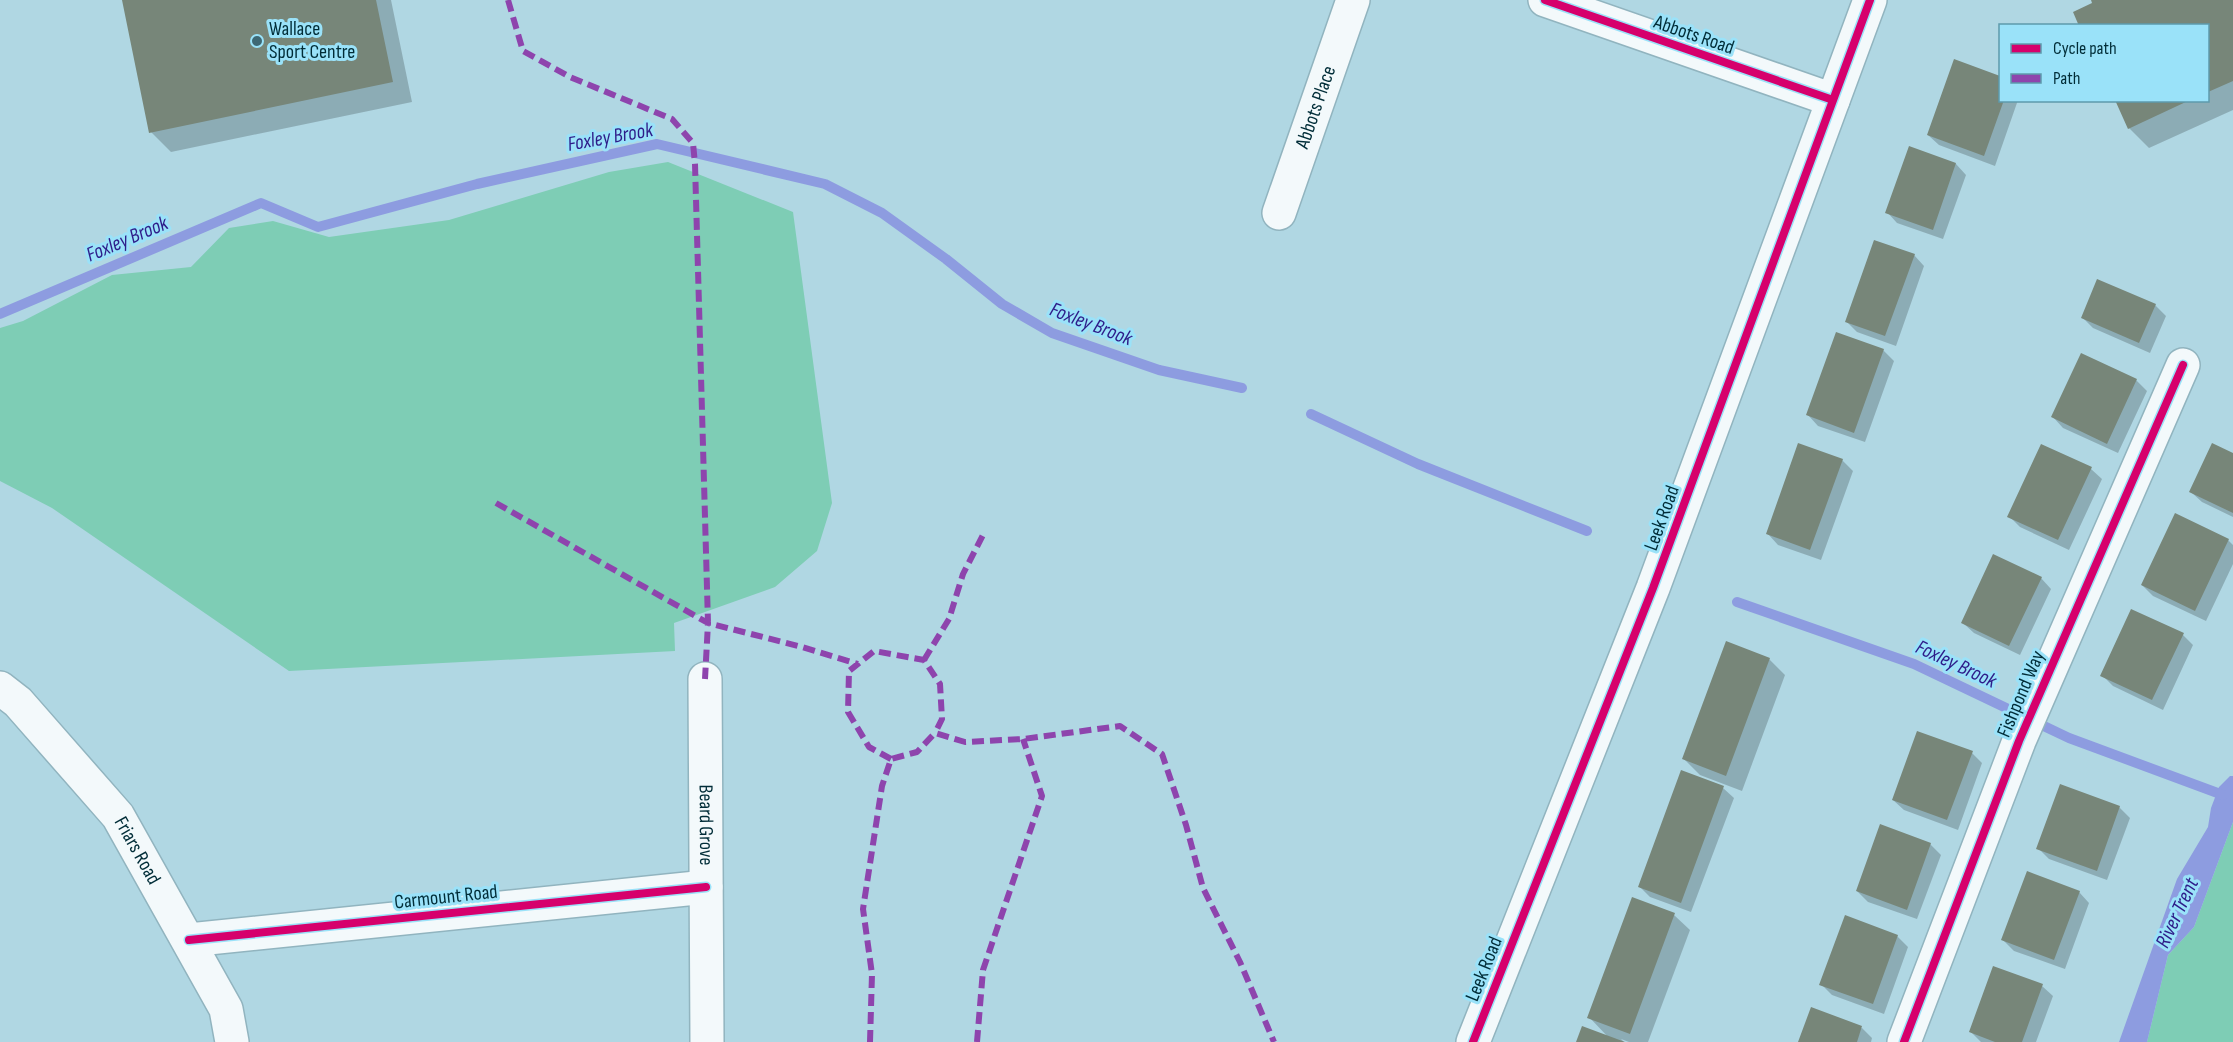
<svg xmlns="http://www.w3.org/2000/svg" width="2233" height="1042" viewBox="0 0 2233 1042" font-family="'Sofia Sans Condensed',sans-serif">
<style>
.green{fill:#7ecdb5}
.water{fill:#8d9ce0}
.shadow{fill:#0003}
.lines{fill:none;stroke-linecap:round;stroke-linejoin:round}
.stream{stroke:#8d9ce0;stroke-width:10}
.building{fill:#778679}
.minor-casing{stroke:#91b4bf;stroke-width:36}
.major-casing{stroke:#91b4bf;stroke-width:36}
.minor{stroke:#f3f9fb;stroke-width:33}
.major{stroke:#f3f9fb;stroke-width:33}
.quiet{stroke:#8e44ad;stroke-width:6;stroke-dasharray:12 6;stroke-linecap:butt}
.cycleway-casing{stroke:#9ae2f9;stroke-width:11}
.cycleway{stroke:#d6006c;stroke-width:8}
.poi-dot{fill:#3e6874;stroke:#9ae2f9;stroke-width:2}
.labels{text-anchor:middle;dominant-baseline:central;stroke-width:6;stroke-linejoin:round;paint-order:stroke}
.poi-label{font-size:20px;fill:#012d38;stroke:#9ae2f9;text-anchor:start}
.street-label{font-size:20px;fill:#012d38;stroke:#9ae2f9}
.water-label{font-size:21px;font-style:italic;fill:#2e1d89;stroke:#9ae2f9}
</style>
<rect width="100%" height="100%" fill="#b0d7e3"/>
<!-- green -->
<path class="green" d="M668,162l125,50 39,291 -15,48 -42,36 -101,36 1,28 -386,20 -237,-163 -52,-27v-153l23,-7 89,-46 79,-8 38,-39 44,-7 56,16 120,-17 160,-48z
M2233,822v220h-86l21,-87 26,-28z"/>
<!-- water -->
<path class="water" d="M2230,776h3v46l-39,105 -26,28 -21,87h-28l58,-163 31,-52 3,-19 8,-21z"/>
<!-- shadow -->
<path class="shadow" d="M123,0h268l21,102 -241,50 -20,-20z
M2093,0h140v110l-84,38 -20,-20 -13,-28h92v-74l-114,-22z
M1955,61l45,16v23h18l-23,66 -56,-21 -11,-10z
M1910,148l46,16 10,11 -23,64 -46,-16 -10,-11z
M1914,255l10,11 -28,80 -39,-14 -11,-11z
M2155,305l11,11 -16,37 -57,-25 -11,-11z
M1883,350l11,11 -29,81 -47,-16 -10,-11z
M2136,380l11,11 -29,62 -55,-25 -10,-11z
M2233,454v63l-31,-15 -11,-10z
M1842,460l11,11 -32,89 -43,-15 -10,-11z
M2091,469l11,10 -33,71 -49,-23 -11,-11z
M2175,515l53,25 5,5v19l-27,57 -53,-25 -11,-11z
M2041,578l10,11 -31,66 -46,-22 -11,-10z
M2183,635l10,10 -30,65 -50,-24 -11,-11z
M1769,659l16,16 -43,116 -42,-16 -16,-16z
M1972,753l10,10 -24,67 -54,-20 -11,-10z
M1723,788l11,10 -43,114 -41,-15 -11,-11z
M2119,807l11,11 -23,62 -58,-21 -11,-11z
M1930,844l11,11 -24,64 -49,-17 -11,-11z
M2079,892l10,11 -24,66 -51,-18 -11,-11z
M1674,915l16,15 -42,112h-19l-8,-3 3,3h-47l32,-4 -20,-21z
M1897,936l11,11 -24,67 -52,-19 -11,-11z
M2042,986l11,10 -17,46h-55l-10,-10z
M1862,1028l10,10 -1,4h-72z"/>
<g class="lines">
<!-- stream -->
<path class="stream" d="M0,314l261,-111 57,24 159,-43 180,-40 168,40 57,29 64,46 56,45 50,29 107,37 83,18
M1311,414l107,50 169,67
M1737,602l177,62 155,74 154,57"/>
</g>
<!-- building -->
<path class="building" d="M122,0h254l17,82 -244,51z
M2091,0h142v81l-25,11v-66h-129l-6,-14 19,-9z
M1954,59l46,17v24h4l-20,56 -57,-21z
M2115,100h75l-62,29z
M1909,146l47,17 -23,67 -48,-17z
M1874,240l41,14 -30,82 -40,-14z
M2097,279l59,25 -17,39 -58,-25z
M1836,332l48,17 -30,84 -48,-18z
M2081,353l56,26 -30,65 -56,-27z
M1798,443l45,16 -33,91 -44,-16z
M2212,443l21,10v60l-44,-21z
M2041,444l51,23 -34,73 -51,-23z
M2175,513l54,26 -34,72 -54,-26z
M1993,554l49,23 -33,69 -48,-23z
M2131,609l53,24 -32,67 -52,-24z
M1726,641l44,17 -44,118 -44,-17z
M1917,731l56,20 -26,69 -55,-20z
M1681,770l43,16 -43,117 -43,-16z
M2060,784l60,22 -23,65 -61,-22z
M1880,824l51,19 -24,67 -51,-19z
M2027,871l53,20 -26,69 -53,-20z
M1632,897l43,16 -45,121 -43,-16z
M1845,915l53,20 -25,69 -54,-19z
M1993,966l50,18 -21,58h-27l-26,-10z
M1811,1007l51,19 -5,16h-59z
M1582,1026l43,16h-49z"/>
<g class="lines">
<defs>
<g id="minor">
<path d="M1545,0l288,100"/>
<path id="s1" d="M1279,213l74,-213"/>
<path id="s2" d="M705,679l2,363"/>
<path id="s3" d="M0,688l18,14 100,114 108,193 6,33"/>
<path d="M189,940l517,-53"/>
<path d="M1904,1042l115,-301 164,-376"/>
</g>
<path id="major" d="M1473,1042l180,-454 217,-588"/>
</defs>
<!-- minor casing -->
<use href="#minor" class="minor-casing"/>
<!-- major casing -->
<use href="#major" class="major-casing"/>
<!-- minor -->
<use href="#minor" class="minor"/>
<!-- major -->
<use href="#major" class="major"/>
<!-- quiet -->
<path class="quiet" d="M508,0l15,51 47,26 102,42 21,24 2,21 13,459 -3,56
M496,503l212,120 94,24 56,17
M924,660l25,-41 14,-45 22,-43
M891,759l-22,-12 -21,-35 1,-41 25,-20 50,9 16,24 2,35 -7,14
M870,1042l2,-68 -9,-65 19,-123 9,-27 26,-7 18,-19 30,9 58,-3 97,-13 42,28 24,71 17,63 37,74 34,80
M977,1042l6,-72 59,-174 -19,-57"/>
<defs>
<path id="cycleway" d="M1545,0l288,100
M189,940l517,-53
M1473,1042l180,-454 217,-588
M1904,1042l115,-301 164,-376"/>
</defs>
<!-- cycleway casing -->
<use href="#cycleway" class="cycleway-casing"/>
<!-- cycleway -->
<use href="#cycleway" class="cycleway"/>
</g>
<!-- markers -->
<circle class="poi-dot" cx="257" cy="41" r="6"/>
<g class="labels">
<!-- poi labels -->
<g class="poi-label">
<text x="269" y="29">Wallace<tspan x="269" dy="23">Sport Centre</tspan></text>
</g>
<!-- street labels -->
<g class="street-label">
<text transform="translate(1694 35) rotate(19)">Abbots Road</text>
<text stroke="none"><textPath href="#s1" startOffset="112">Abbots Place</textPath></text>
<text transform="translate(1662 518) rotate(-70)">Leek Road</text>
<text transform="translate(2021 694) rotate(-67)">Fishpond Way</text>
<text stroke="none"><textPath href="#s2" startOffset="146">Beard Grove</textPath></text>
<text stroke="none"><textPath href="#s3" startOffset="214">Friars Road</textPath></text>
<text transform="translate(446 897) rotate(-6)">Carmount Road</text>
<text transform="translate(1484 969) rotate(-68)">Leek Road</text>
</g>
<!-- water labels -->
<g class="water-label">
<text transform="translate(610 137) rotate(-10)">Foxley Brook</text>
<text transform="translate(127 239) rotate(-23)">Foxley Brook</text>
<text transform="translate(1091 324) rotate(21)">Foxley Brook</text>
<text transform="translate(1956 664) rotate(25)">Foxley Brook</text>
<text transform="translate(2177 913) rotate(-65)">River Trent</text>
</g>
</g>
<!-- legend -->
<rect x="1999" y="24" width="210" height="78" fill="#9ae2f9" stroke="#5d9aac" stroke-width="1.5"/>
<rect x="2011" y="44" width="30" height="9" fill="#d6006c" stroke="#5d9aac" stroke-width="1.5"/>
<text x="2053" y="54" font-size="18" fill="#012d38">Cycle path</text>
<rect x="2011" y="74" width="30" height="9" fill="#8e44ad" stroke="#5d9aac" stroke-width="1.5"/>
<text x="2053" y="84" font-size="18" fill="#012d38">Path</text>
</svg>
